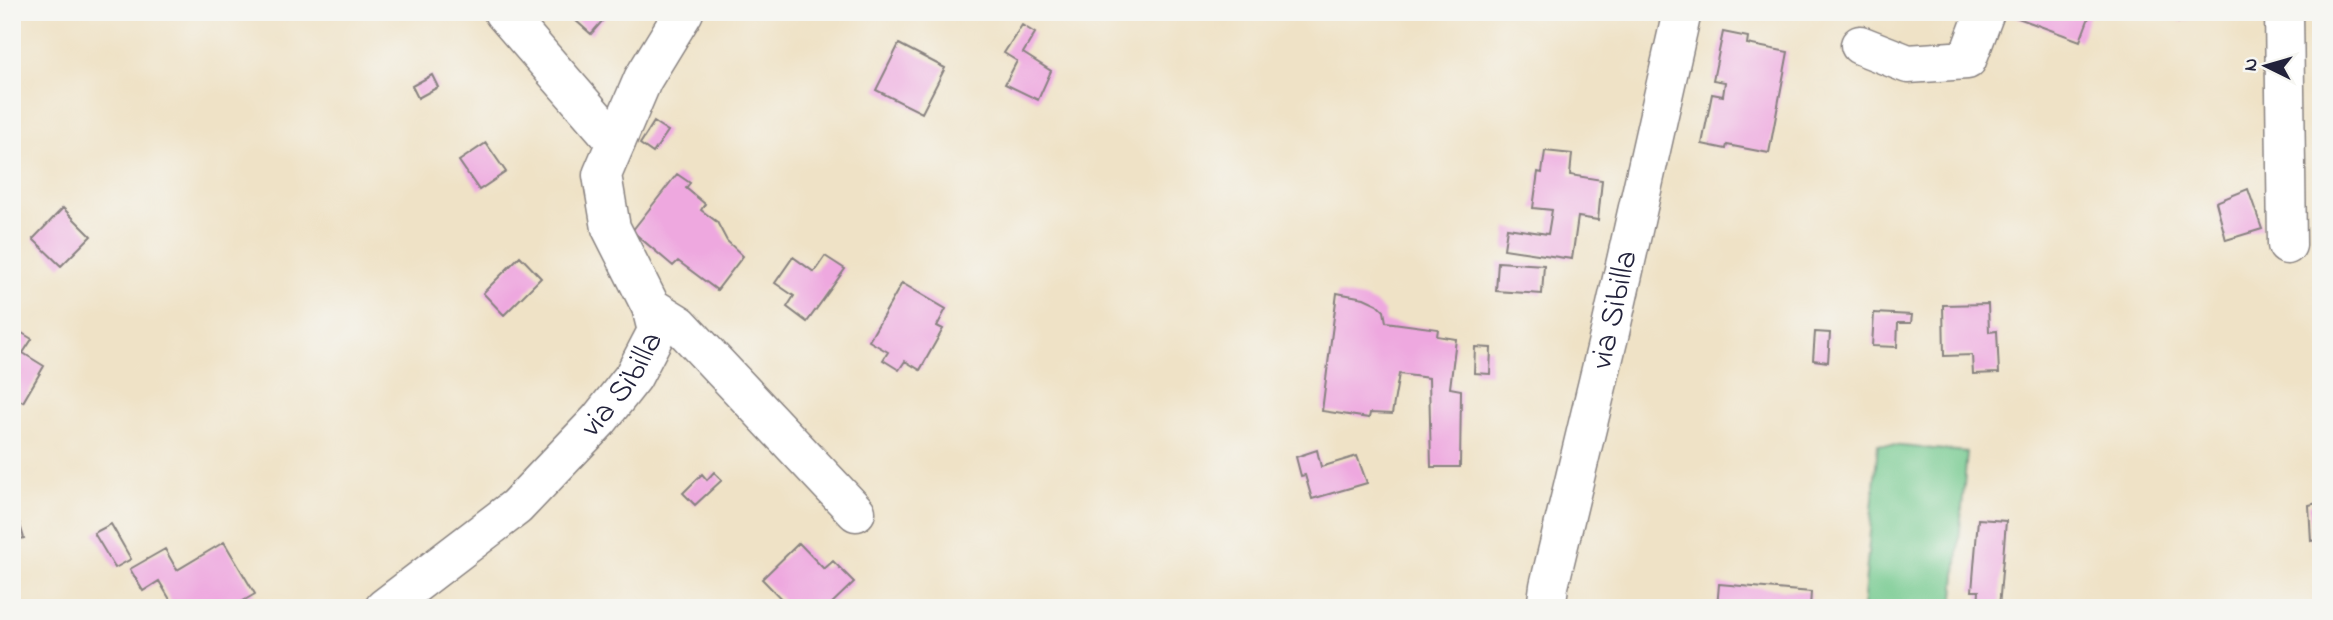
<svg xmlns="http://www.w3.org/2000/svg" width="2333" height="620" viewBox="0 0 2333 620" font-family="'Indie Flower',sans-serif">
<style>
.green{fill:#73c98e;stroke:#4a7664;stroke-width:2}
.building{fill:#eea8df}
.lines{fill:none;stroke-linecap:round;stroke-linejoin:round}
.minor-casing{stroke:#888280;stroke-width:41}
.minor{stroke:#fff;stroke-width:38}
.labels{text-anchor:middle;dominant-baseline:central;stroke-width:5;stroke-linejoin:round;paint-order:stroke}
.street-label{font-size:32px;fill:#22223b;stroke:#f6f6f2}
</style>
<rect width="100%" height="100%" fill="#f6f6f2"/>
<filter id="ink" filterUnits="userSpaceOnUse"><feTurbulence type="fractalNoise" baseFrequency=".0143" numOctaves="2"/><feDisplacementMap in="SourceGraphic" scale="14" xChannelSelector="R" yChannelSelector="G"/><feConvolveMatrix kernelMatrix="1 2 1 2 8 2 1 2 1" color-interpolation-filters="sRGB"/></filter>
<filter id="wash" filterUnits="userSpaceOnUse"><feTurbulence type="fractalNoise" baseFrequency=".00686" numOctaves="4" result="noise"/><feDisplacementMap in="SourceGraphic" scale="28" xChannelSelector="R" yChannelSelector="G"/><feGaussianBlur stdDeviation="1.57" result="paint"/><feColorMatrix in="noise" values="0 0 0 0 0 0 0 0 0 0 0 0 0 0 0 0 0 1.4 0 .05"/><feComposite in="paint" operator="in"/></filter>
<g filter="url(#wash)">
<rect width="100%" height="100%" fill="#efe2c6"/>
<!-- green -->
<path class="green" d="M1878,444l89,8 -14,156h-90z"/>
<g id="blocks">
<!-- building -->
<path class="building" d="M566,12h44l-19,22z
M2002,12h89l-11,29z
M2181,12h30v1l-32,9z
M1022,25l13,8 -12,20 28,18 -13,29 -33,-16 12,-23 -13,-8z
M1723,32l25,5 -1,7 41,8 -19,101 -42,-8 -1,4 -24,-5 10,-50 11,2 2,-14 -12,-2z
M899,44l46,24 -23,45 -46,-23z
M432,75l6,12 -20,11 -6,-12z
M654,122l14,9 -15,22 -13,-9z
M486,143l20,29 -27,18 -20,-29z
M1545,151l27,3 -2,21 32,5 -4,40 -20,-3 -6,42 -68,-10 3,-21 41,6 4,-24 -19,-2 5,-36 4,1z
M677,174l13,9 -4,5 19,16 -4,6 16,12 10,19 16,15 -26,34 -39,-29 -5,5 -41,-35z
M2248,189l14,40 -36,11 -10,-38z
M63,208l28,28 -30,30 -28,-27z
M520,256l21,22 -37,37 -21,-22z
M825,256l20,13 -38,53 -20,-15 7,-11 -19,-13 18,-26 21,15z
M1498,262l46,3 -2,29 -46,-3z
M902,283l44,26 -9,17 6,3 -23,41 -15,-9 -6,9 -16,-10 5,-8 -19,-11z
M1337,293l27,5 13,6 7,7 2,11 52,7 -1,7 19,3 -6,49 11,2 -1,77h-29l-2,-89 -30,-4 -7,40 -22,-1 -1,5 -47,-7z
M1988,304l1,28 8,-1 2,42 -26,1 -1,-19 -28,1 -1,-51z
M1874,313l38,2 -1,8h-13l-1,24 -25,-1z
M12,327l20,12 -9,14 21,13 -21,36 -11,-7z
M1815,332l15,1 -2,29 -15,-2z
M1475,347l16,1 -1,26 -16,-1z
M1317,450l4,17 36,-11 10,27 -55,16 -7,-24 -4,1 -5,-19z
M714,472l8,8 -27,25 -12,-12 19,-19 5,6z
M12,499l12,39 -12,3z
M2321,502v37l-10,2 -2,-36z
M1978,519l28,2 -7,87h-21l1,-17h-7z
M111,524l20,35 -16,9 -21,-35z
M224,542l31,52 -24,14 -8,-2 -3,2h-45l-16,-27 -16,10 -13,-22 35,-20 12,21z
M799,543l25,26 9,-8 21,21 -27,26h-37l-28,-29z
M1719,584l92,8 -1,16h-93z"/>
</g>
</g>
<g filter="url(#ink)">
<use href="#blocks" fill-opacity="0" stroke="#888280" stroke-width="2"/>
<g class="lines">
<defs>
<g id="minor">
<path d="M503,12l113,130"/>
<path d="M2284,12l3,233"/>
<path d="M1860,45l48,19 59,-4 18,-48"/>
<path d="M651,307l29,18 176,187"/>
<path id="s1" d="M384,608l132,-101 83,-87 34,-43 24,-46 -6,-24 -40,-79 -9,-53 41,-96 41,-67"/>
<path id="s2" d="M1546,608l3,-22 61,-254 72,-320"/>
</g>
</defs>
<!-- minor casing -->
<use href="#minor" class="minor-casing"/>
<!-- minor -->
<use href="#minor" class="minor"/>
</g>
</g>
<g class="labels">
<!-- street labels -->
<g class="street-label">
<text stroke="none"><textPath href="#s2" startOffset="306">via Sibilla</textPath></text>
<text stroke="none"><textPath href="#s1" startOffset="329">via Sibilla</textPath></text>
</g>
</g>
<!-- margin -->
<rect width="2333" height="620" fill="none" stroke="#f6f6f2" stroke-width="42"/>
<!-- north arrow -->
<g transform="translate(2266 66) rotate(275)" stroke="#f6f6f2" stroke-width="5" paint-order="stroke">
<path d="M0-5L12 26L0 18L-12 26Z" fill="#22223b"/>
<text y="-10" font-size="19" font-weight="bold" text-anchor="middle" fill="#22223b">N</text>
</g>
</svg>
